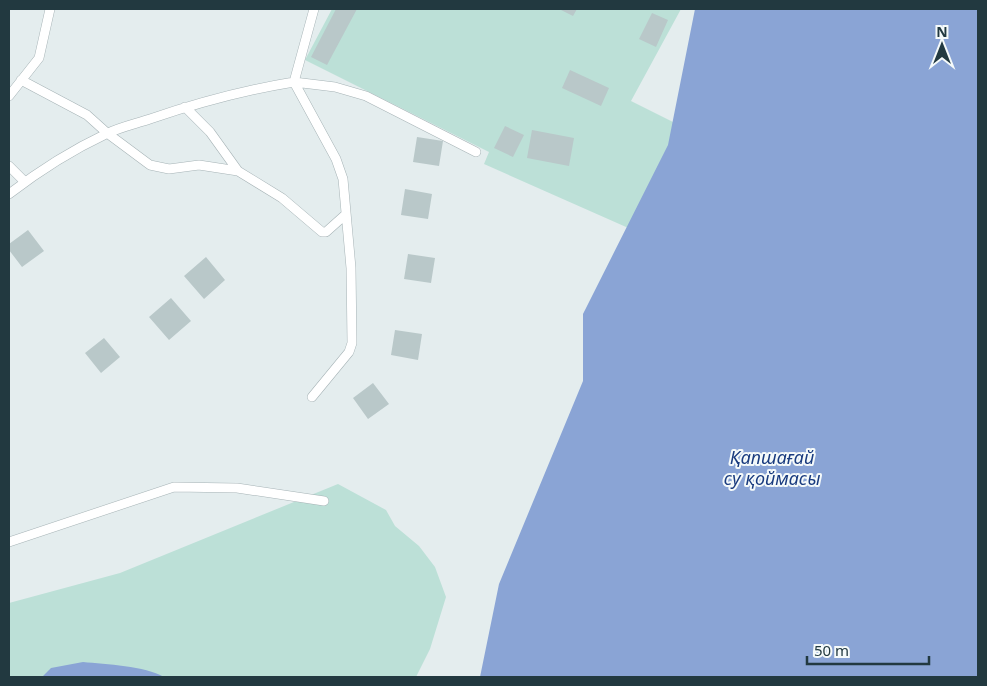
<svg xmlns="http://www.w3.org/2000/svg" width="987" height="686" viewBox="0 0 987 686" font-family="'Noto Sans',sans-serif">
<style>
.green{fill:#bce0d7}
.water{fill:#8aa4d5}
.building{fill:#b9c8c9}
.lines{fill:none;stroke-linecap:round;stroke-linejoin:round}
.lane-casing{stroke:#a6b3b6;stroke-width:10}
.lane{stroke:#fff;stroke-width:9}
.labels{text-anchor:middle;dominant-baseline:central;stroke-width:4;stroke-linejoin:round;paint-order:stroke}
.water-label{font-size:18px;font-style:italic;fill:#193b7f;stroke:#f5fafa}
</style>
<rect width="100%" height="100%" fill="#e4edee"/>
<!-- green -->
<path class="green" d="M332,9h349l-50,92 62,31 -33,110 -176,-78 5,-12 -184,-92z
M338,484l48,26 9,16 24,20 16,21 11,30 -16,52 -14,28h-407v-74l111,-30z"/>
<!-- water -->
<path class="water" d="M695,9h283v668h-498l19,-93 84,-203v-67l85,-169z
M83,662c23,2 62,4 81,15h-122l9,-9z"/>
<!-- building -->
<path class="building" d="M336,9h21l-30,56 -16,-8z
M559,9h18l-4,7z
M652,13l16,7 -12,27 -17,-8z
M570,70l39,18 -8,18 -39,-18z
M505,126l19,9 -11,22 -19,-9z
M532,130l42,8 -5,28 -42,-8z
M417,137l26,4 -4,25 -26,-4z
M405,189l27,5 -4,25 -27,-4z
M28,230l16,21 -22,16 -13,-17v-6z
M408,254l27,4 -4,25 -27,-4z
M206,257l19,23 -21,19 -20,-23z
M171,298l20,23 -22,19 -20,-23z
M395,330l27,4 -4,26 -27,-5z
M104,338l16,19 -19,16 -16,-20z
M373,383l16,21 -21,15 -15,-21z"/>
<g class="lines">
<defs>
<path id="lane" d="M21,80l66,35 20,18 43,32 19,4 30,-4 39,6 44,27 40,34h4l19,-17
M294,82l42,77 7,20 8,89 1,75 -3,9 -37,45
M294,82l41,5 31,9 110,56
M9,96l30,-38 11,-49
M185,107l25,25 28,39
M9,166l16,16
M9,194c30,-23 63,-44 97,-60 14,-7 29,-10 44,-15 47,-16 95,-29 144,-37l20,-73
M9,542l165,-55 63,1 87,13"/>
</defs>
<!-- lane casing -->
<use href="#lane" class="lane-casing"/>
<!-- lane -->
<use href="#lane" class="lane"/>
</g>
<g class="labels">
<!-- water labels -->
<g class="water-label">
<text x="772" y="457">Қапшағай<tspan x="772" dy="21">су қоймасы</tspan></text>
</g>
</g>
<!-- border -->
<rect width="987" height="686" fill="none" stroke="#223940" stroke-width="20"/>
<!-- north arrow -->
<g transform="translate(942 45)" stroke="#f5fafa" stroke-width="4" paint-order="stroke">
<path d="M0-4L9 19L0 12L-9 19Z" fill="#223940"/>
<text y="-8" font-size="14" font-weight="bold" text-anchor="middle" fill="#223940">N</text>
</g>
<!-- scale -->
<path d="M807 656v8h122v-8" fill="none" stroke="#223940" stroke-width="2.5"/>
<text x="814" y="656" font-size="15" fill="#223940" stroke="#f5fafa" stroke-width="4" paint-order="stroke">50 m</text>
</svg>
